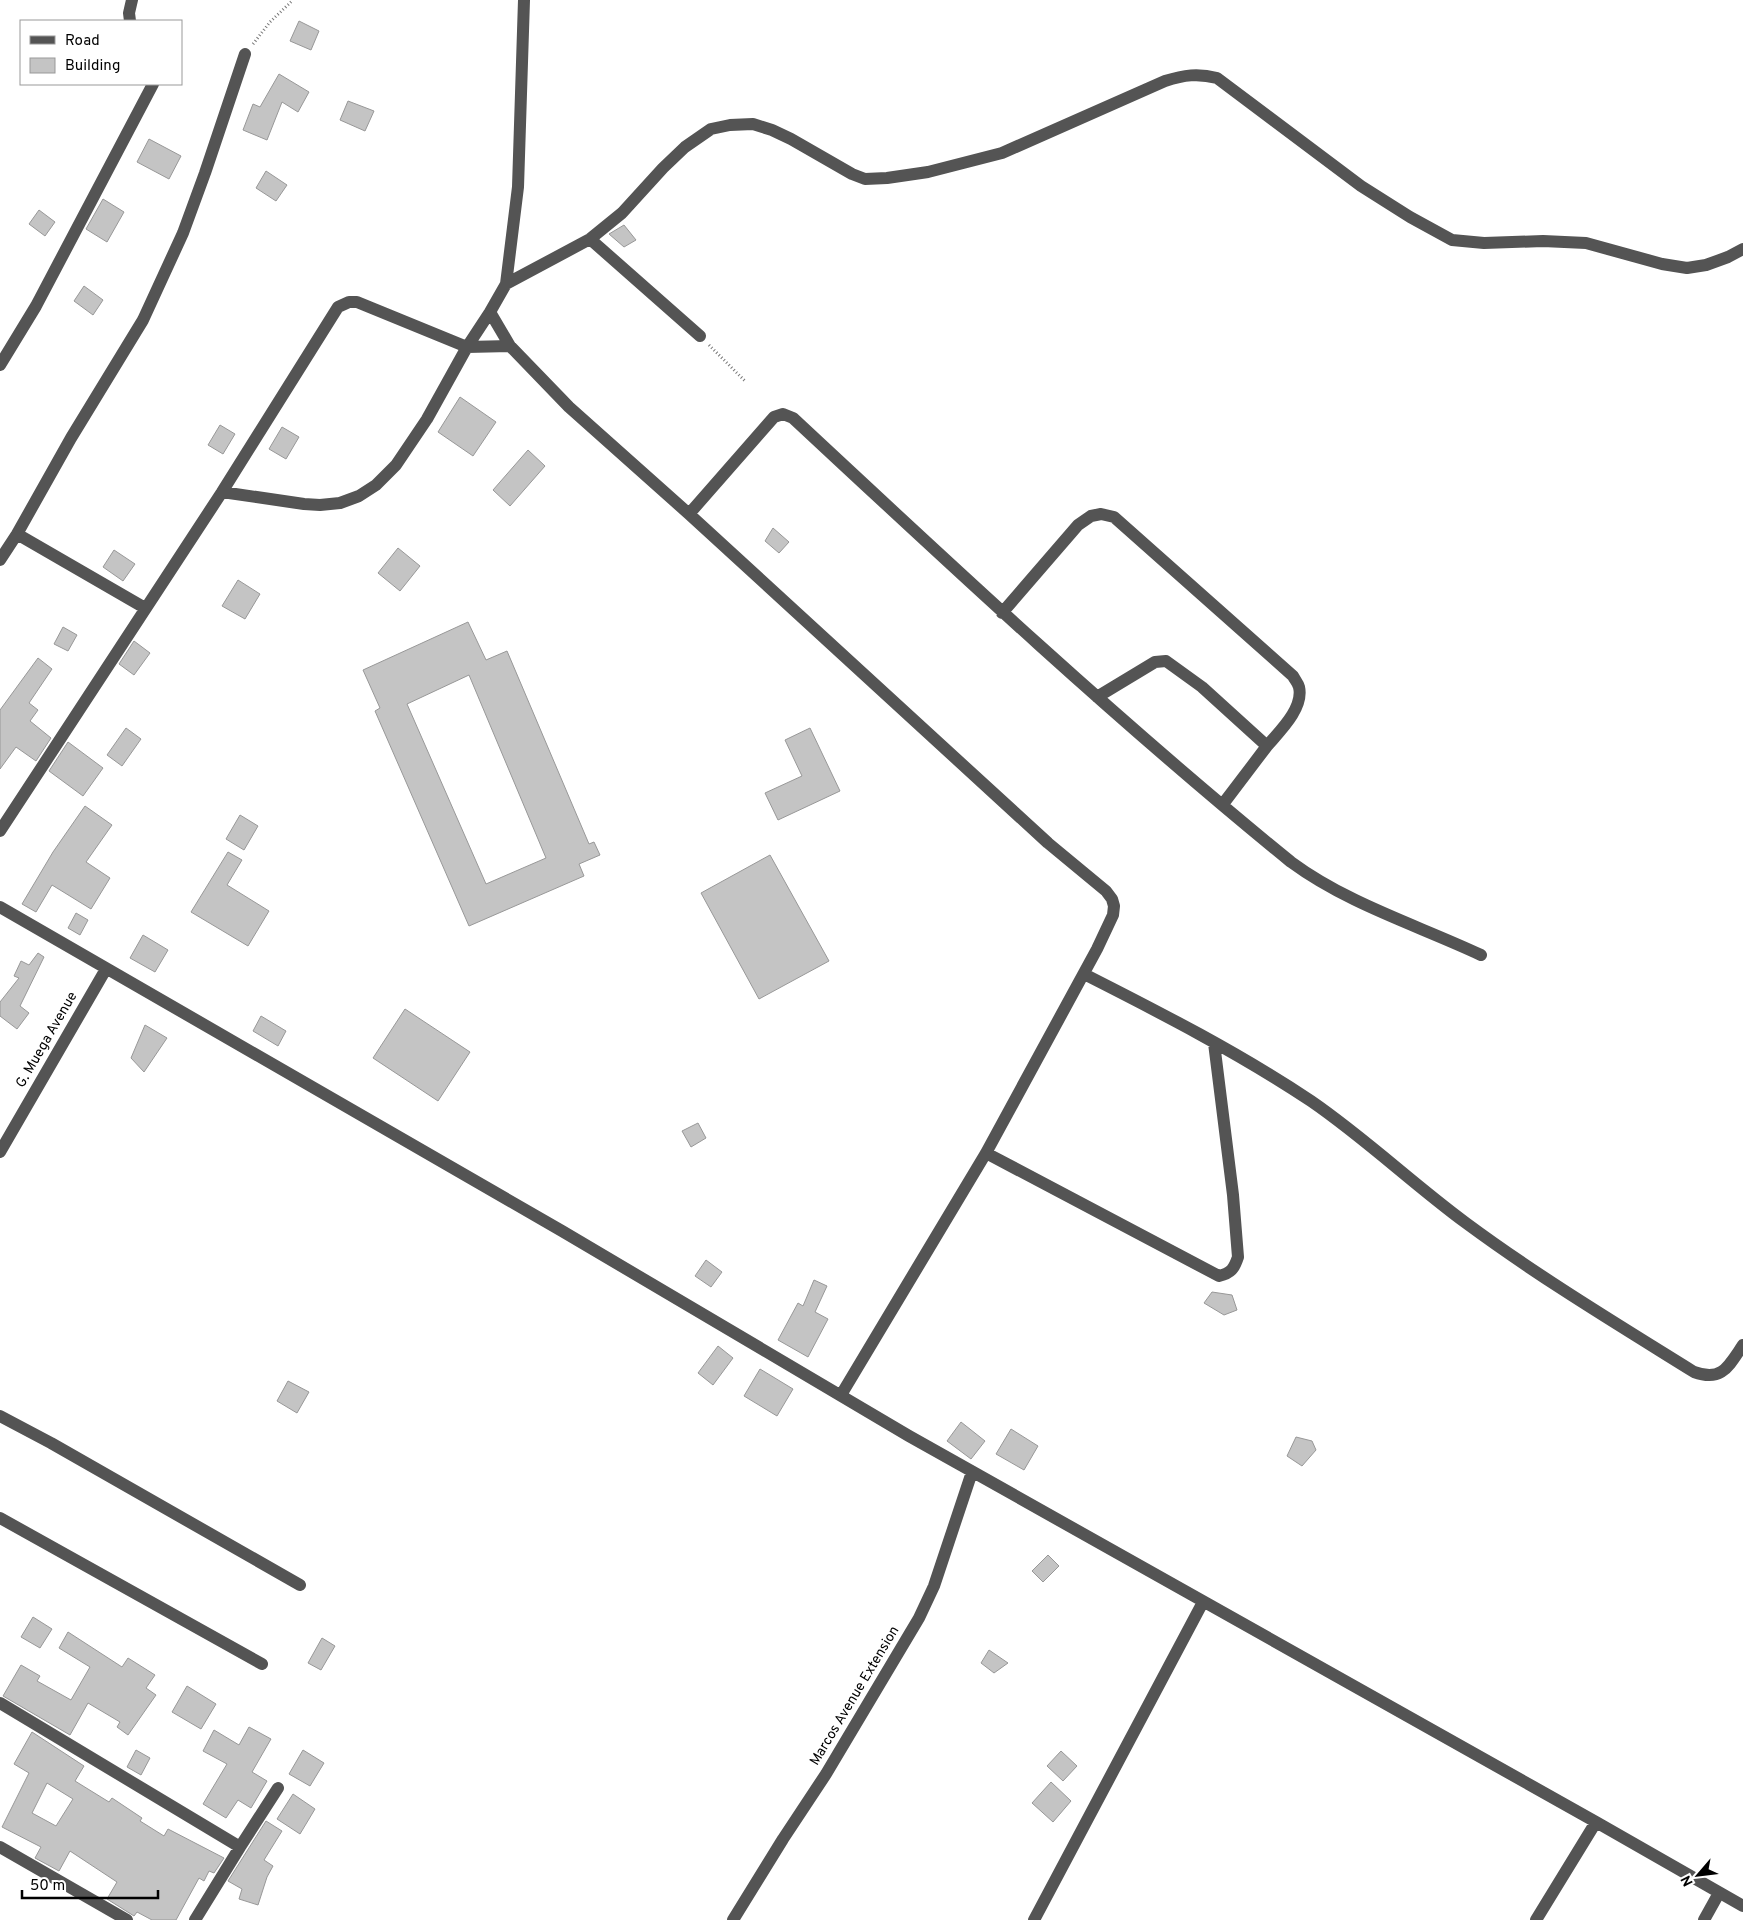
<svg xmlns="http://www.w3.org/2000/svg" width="1743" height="1920" viewBox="0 0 1743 1920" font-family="Overpass,sans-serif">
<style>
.building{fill:#c4c4c4;stroke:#989898;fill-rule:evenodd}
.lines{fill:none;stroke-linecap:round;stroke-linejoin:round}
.path{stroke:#767676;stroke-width:3;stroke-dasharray:1 2.5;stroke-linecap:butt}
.minor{stroke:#545454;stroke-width:12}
.labels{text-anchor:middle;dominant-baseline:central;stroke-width:5;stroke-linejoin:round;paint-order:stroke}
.street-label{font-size:14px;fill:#000;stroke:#fff}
</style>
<rect width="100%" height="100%" fill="#fff"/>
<!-- building -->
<path class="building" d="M299,21l20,10 -8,19 -21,-9z
M279,74l30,18 -11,20 -16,-10 -15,38 -24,-10 10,-26 7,3z
M348,101l26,10 -9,20 -25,-11z
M149,139l32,17 -12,23 -32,-17z
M266,171l21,14 -11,16 -20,-13z
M103,199l21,13 -17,30 -21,-13z
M39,210l16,12 -10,14 -16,-12z
M624,225l12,15 -12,7 -15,-13z
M84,286l19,14 -10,15 -19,-14z
M460,397l36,25 -23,34 -35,-24z
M220,425l15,9 -12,20 -15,-9z
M282,427l17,10 -13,22 -17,-10z
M528,450l17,16 -35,40 -17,-16z
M773,528l16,14 -10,11 -14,-12z
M398,548l22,18 -20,25 -22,-18z
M114,550l21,14 -12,17 -20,-14z
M238,580l22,14 -15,25 -23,-13z
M468,622l18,38 21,-9 82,193 5,-2 6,13 -21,9 5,12 -115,50 -94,-215 5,-3 -17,-38zM469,675l77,183 -60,26 -79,-180z
M63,627l14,8 -9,16 -14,-7z
M134,641l16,12 -16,22 -15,-11z
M38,658l14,11 -23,34 9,7 -8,11 21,17 -15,23 -20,-14 -16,22v-59z
M126,728l15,11 -19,27 -15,-11z
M810,728l30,63 -62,29 -13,-27 37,-17 -17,-36z
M68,742l35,26 -20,28 -34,-25z
M85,806l27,19 -26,37 24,16 -19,31 -39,-24 -16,27 -14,-8 31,-52z
M240,815l18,11 -14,24 -18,-11z
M228,852l14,8 -15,25 42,26 -21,35 -57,-34z
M770,855l59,106 -70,38 -58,-106z
M76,913l12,7 -8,15 -12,-7z
M143,935l25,15 -13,22 -25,-14z
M38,953l6,4 -24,49 9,7 -12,16 -17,-13v-14l19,-24 -5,-2 7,-15 8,4z
M405,1009l65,43 -32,49 -65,-43z
M261,1016l25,15 -8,15 -25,-15z
M145,1025l22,13 -23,34 -13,-14z
M698,1123l8,15 -15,9 -9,-16z
M706,1260l16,12 -11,15 -16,-11z
M814,1280l13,6 -12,26 13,7 -20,38 -30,-17 20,-37 5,3z
M1212,1292l20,3 5,15 -13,5 -20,-12z
M718,1346l15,12 -20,27 -15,-12z
M760,1369l33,20 -16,27 -33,-20z
M288,1381l21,11 -12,21 -20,-12z
M961,1422l24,19 -14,18 -24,-18z
M1011,1429l27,17 -14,24 -28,-16z
M1296,1437l16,4 4,9 -14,16 -15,-10z
M1048,1555l11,11 -16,16 -11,-11z
M33,1617l19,12 -12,19 -19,-11z
M68,1632l54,35 6,-9 27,17 -9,13 10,7 -28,40 -11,-8 3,-5 -32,-19 -18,32 -67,-39 18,-31 19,11 -3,5 34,19 19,-33 -31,-19z
M322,1638l13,8 -14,24 -13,-7z
M989,1650l19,13 -14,10 -13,-10z
M187,1686l29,18 -15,25 -29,-17z
M249,1727l22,12 -19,33 15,9 -16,27 -13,-8 -12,18 -23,-14 24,-40 -24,-13 11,-21 25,15z
M32,1732l52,34 -9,15 34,21 3,-4 30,20 -2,3 24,15 4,-7 56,29 -10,15 -5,-2 -5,10 -5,-3 -23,42h-24l-15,-8 -3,4 -27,-17 10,-17 -47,-31 -11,20 -24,-13 6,-11 -39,-20 27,-54 -15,-9zM47,1783l26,16 -17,27 -24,-13z
M136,1750l14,8 -9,17 -14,-8z
M303,1750l21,13 -14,23 -21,-12z
M1061,1751l16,15 -14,15 -16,-15z
M1051,1782l20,19 -18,21 -21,-19z
M293,1794l22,15 -15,25 -23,-15z
M266,1821l16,10 -18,29 9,6 -6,11 -9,28 -19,-6 3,-10 -14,-8z"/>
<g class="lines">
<!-- path -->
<path class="path" d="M253,44l17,-22 22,-21
M709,345l37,37"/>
<!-- minor -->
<path class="minor" d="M130,21l-1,-8 3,-13
M590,239l110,97
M506,284l84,-45 32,-26 41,-45 22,-21 26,-18 19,-4 23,-1 19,6 19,9 61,35 13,5 22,-1 41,-6 74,-19 163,-72c19,-6 33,-8 52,-3l144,108 49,31 42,23 32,3 59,-2 43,2 76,21 25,4 19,-3 22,-8 15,-8
M490,312l20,34 59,61 120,107 359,329 58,48 6,8 2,7 -1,9 -16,34 -111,204 -145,242
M0,365l36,-59 117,-222
M222,492l116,-185 11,-5h8l110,45 43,-1
M689,514l85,-97 9,-3 10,4c163,152 326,304 498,444 57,42 126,63 190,93
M17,534l128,74
M0,560l17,-26 54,-96 72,-118 40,-87 22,-60 40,-119
M1002,613l76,-88 13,-9 10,-2 13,3 179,159c2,4 5,7 6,11 5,21 -19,44 -32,59
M1097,697l58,-35 11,-1 36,26 65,59 -44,58
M0,831l222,-339 82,12 16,1 20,-2 19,-7 17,-11 20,-20 31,-46 40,-72 23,-35 16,-28 12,-97 6,-187
M0,907l562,324 347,205 687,386 147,84
M1084,974c77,39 155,79 227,127 54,37 102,83 155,122 73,54 151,101 228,149 28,10 34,-5 49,-27
M0,1152l106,-183
M986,1153l233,123c12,-3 15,-7 19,-19l-5,-62 -19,-152
M0,1416l51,27 249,142
M0,1518l262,146
M0,1703l240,144 -45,73
M0,1847l127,73
M240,1847l38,-59
M733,1920l50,-81 43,-65 93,-156 15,-32 38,-114
M1034,1920l169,-318
M1536,1920l60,-98
M1704,1920l15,-27"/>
</g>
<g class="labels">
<!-- street labels -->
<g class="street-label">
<text transform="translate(47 1040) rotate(-60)">G. Muega Avenue</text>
<text transform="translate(855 1696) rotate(-59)">Marcos Avenue Extension</text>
</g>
</g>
<!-- legend -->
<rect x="20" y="20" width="162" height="65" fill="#ffffff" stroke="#999999"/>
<rect x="30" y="36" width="25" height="8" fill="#545454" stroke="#999999"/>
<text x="65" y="45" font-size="15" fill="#000000">Road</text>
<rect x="30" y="58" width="25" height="15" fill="#c4c4c4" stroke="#999999"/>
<text x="65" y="70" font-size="15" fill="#000000">Building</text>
<!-- north arrow -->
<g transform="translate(1698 1875) rotate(242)" stroke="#ffffff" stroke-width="4" paint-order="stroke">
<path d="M0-4L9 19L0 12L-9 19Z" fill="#000000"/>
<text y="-8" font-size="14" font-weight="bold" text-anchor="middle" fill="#000000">N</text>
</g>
<!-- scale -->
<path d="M22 1890v8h136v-8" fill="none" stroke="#000000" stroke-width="2.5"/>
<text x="30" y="1890" font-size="15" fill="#000000" stroke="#ffffff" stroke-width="4" paint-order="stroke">50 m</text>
</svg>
